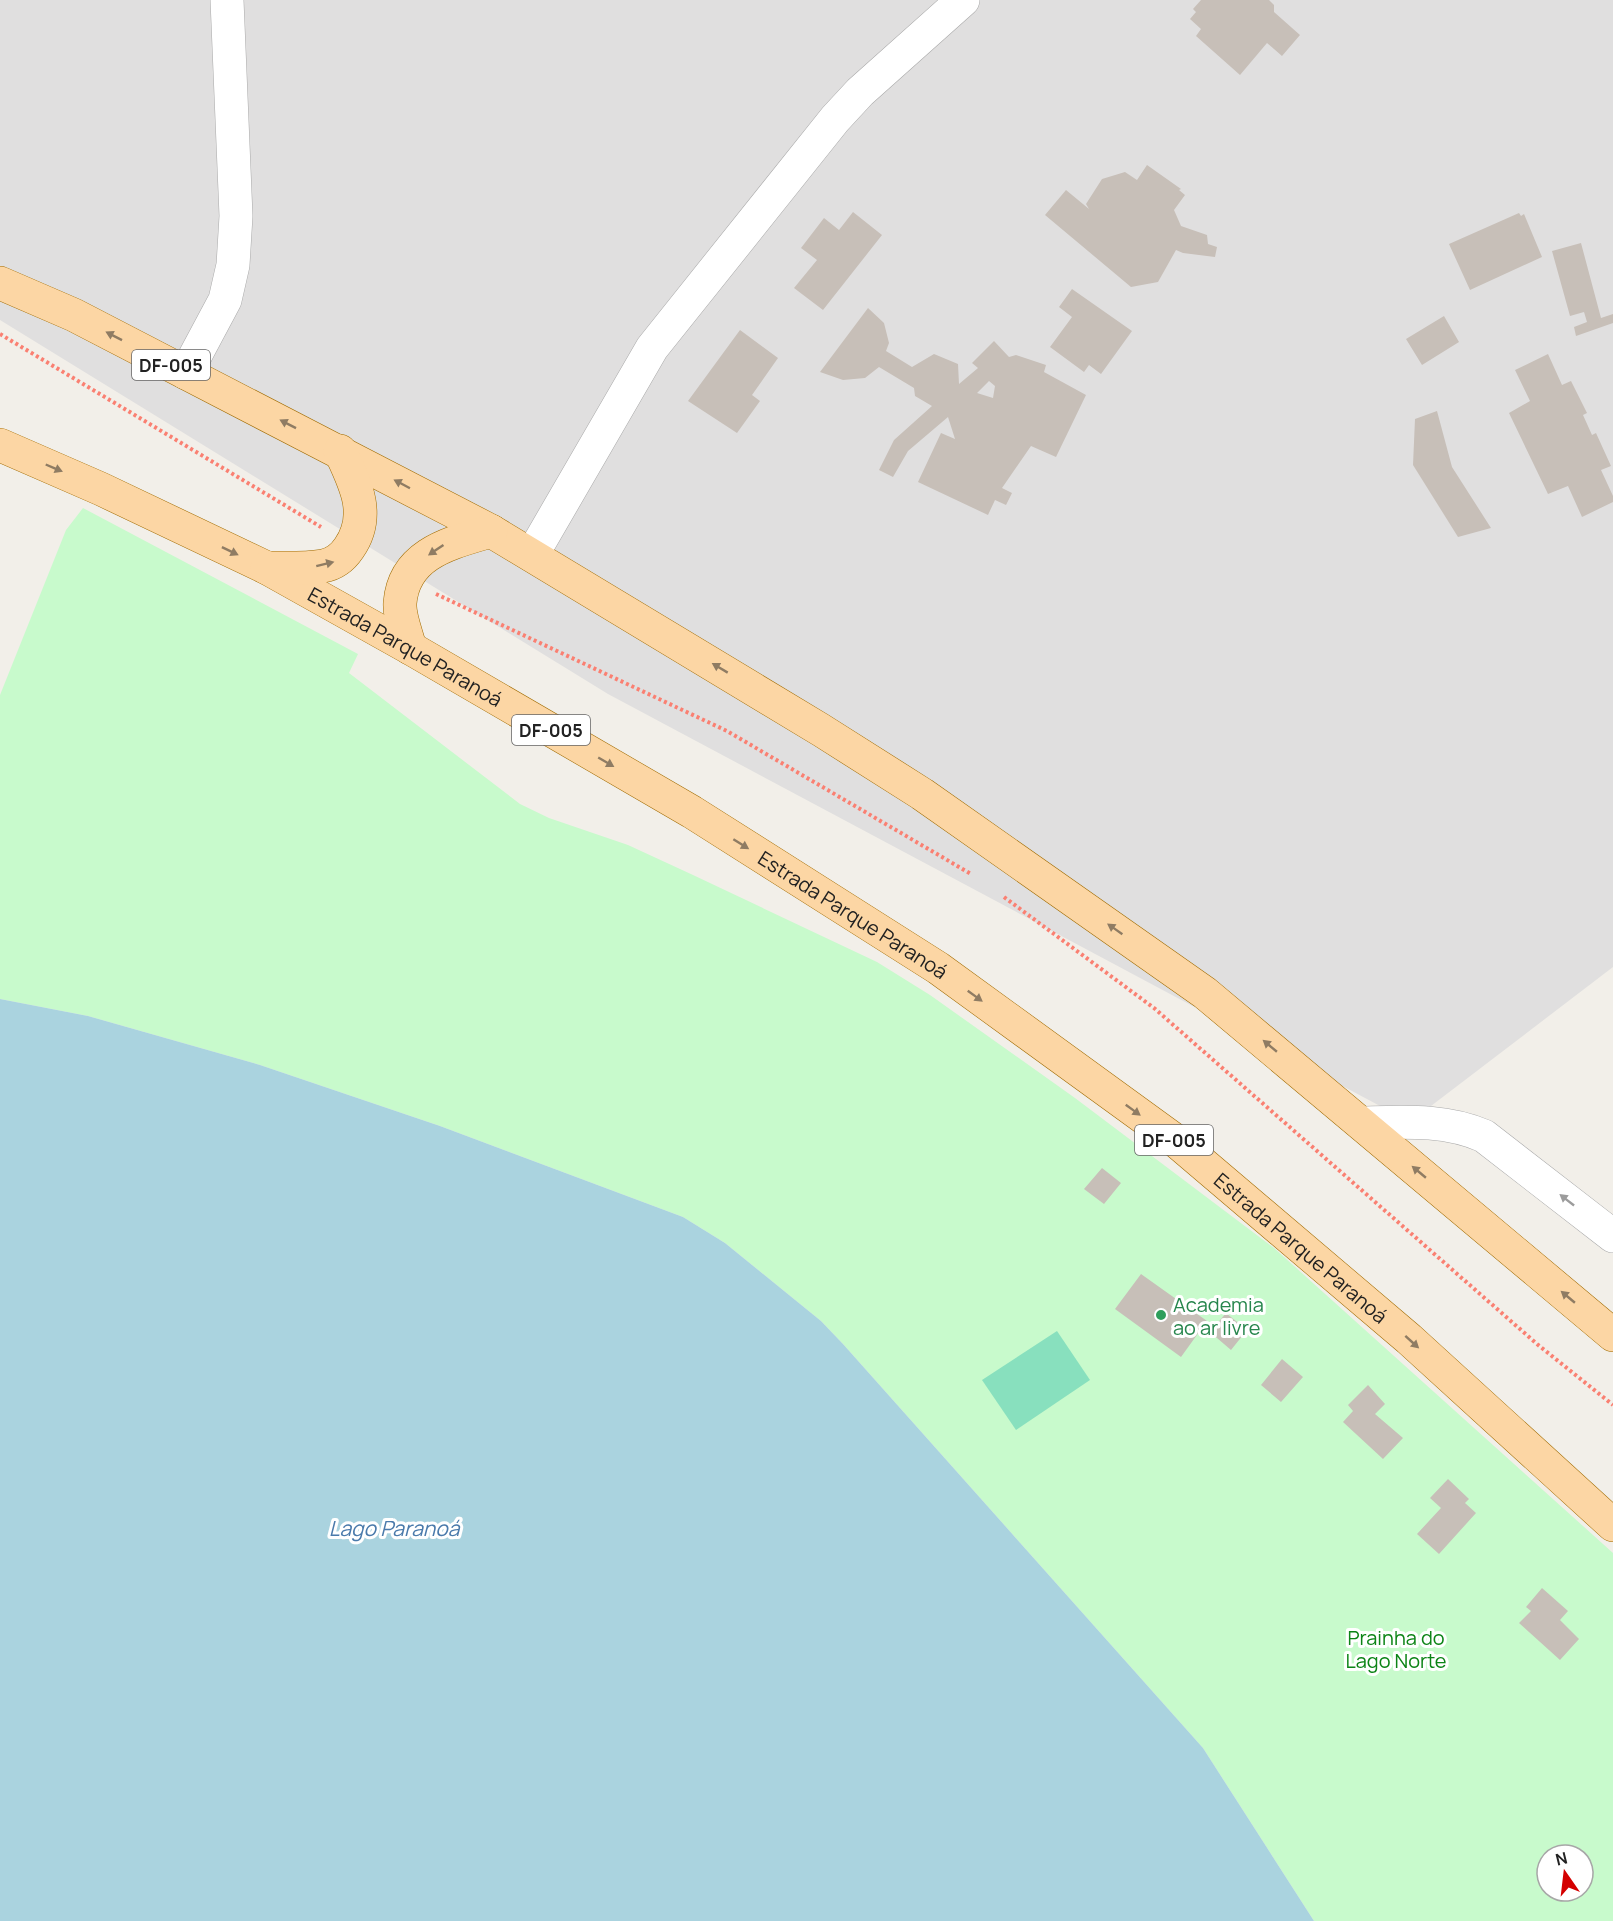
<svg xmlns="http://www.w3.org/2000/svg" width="1613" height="1921" viewBox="0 0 1613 1921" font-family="Manrope,sans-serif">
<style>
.residential{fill:#e0dfdf}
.park{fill:#c8facc;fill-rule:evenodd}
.pitch{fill:#88e0be}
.water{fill:#aad3df}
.building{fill:#c7bfb8;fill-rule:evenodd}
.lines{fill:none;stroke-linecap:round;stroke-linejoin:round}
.minor-casing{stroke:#a9a9a9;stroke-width:34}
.primary-casing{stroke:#a06b00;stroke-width:34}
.path{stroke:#fa8072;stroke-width:4;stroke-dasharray:3 3;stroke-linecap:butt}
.minor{stroke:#fff;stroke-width:33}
.primary{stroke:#fcd6a4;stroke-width:33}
.oneway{fill:#8f7c63}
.oneway2{fill:#9c9c9c}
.leisure-dot{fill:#2e9e5b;stroke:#fff;stroke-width:2}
.labels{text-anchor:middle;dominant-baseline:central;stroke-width:6;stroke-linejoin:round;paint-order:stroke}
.shield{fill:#fff;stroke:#646464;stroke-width:1.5}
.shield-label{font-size:18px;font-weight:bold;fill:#222}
.street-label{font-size:20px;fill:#222;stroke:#fff}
.leisure-label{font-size:20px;fill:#27864d;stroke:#fff;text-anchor:start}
.park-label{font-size:20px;fill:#0c8416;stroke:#fff}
.water-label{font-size:21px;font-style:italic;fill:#4a7aab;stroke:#fff}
</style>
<rect width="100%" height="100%" fill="#f2efe9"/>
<!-- residential -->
<path class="residential" d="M0,0h1613v967l-203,155 -802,-428 -608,-374z"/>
<!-- park -->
<path class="park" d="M83,508l275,146 -9,19 171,131 29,14 79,27 65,30 184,87 53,33 145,103 199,150 339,305v368h-299l-111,-173 -360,-404 -22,-23 -96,-78 -42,-26 -243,-91 -180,-61 -172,-49 -88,-17v-304l66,-165zM1547,1855h36v36h-36z"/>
<!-- pitch -->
<path class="pitch" d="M1057,1331l33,49 -74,50 -34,-50z"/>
<!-- water -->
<path class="water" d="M0,999l88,17 172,49 180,61 243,91 42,26 96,78 22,23 360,404 111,173h-1314z"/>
<!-- building -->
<path class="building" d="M1201,0h68l5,5v7l26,23 -18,21 -15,-13 -27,32 -44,-39 5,-7 -11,-10 6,-7 -3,-3z
M1147,165l34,24 -2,1 6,5 -11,15 7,16 26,9 1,9 9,3 -2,10 -32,-4 -7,-3 -18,32 -27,5 -86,-72 21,-25 23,19 -3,-5 16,-25 23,-7 12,8z
M853,212l29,23 -59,75 -29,-22 23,-28 -16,-12 23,-30 15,12z
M1519,213l2,3 3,-2 18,43 -72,33 -21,-46z
M1581,243l20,75 12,-4v9l-37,13 -2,-9 13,-5 -3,-10 -14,4 -18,-65z
M1072,289l60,42 -31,43 -12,-9 -5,7 -34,-25 22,-30 -13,-10z
M868,308l16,15 5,20 -3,8 26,16 22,-13 24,10 1,20 19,-16 -6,-5 22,-22 15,16 7,-2 30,10 -2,7 42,23 -30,62 -25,-11 -29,42 10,5 -6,12 -11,-5 -7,15 -70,-33 23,-49 14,6 -7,-22 -40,34 -15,26 -14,-7 15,-30 38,-34 -17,-10 -1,-8 -35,-21 -14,11 -22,2 -23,-8zM989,381l6,5 -2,12 -16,-5z
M1444,316l15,26 -37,23 -16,-26z
M740,330l38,28 -26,37 8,6 -23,32 -49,-32z
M1548,354l14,31 9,-4 16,32 -4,2 9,20 4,-2 15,33 -10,4 12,26v6l-31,15 -14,-31 -20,8 -39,-81 21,-12 -15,-31z
M1437,411l15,56 39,61 -33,9 -45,-72 2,-46z
M1102,1168l19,15 -17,21 -20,-15z
M1141,1274l66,47 -26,36 -66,-48z
M1226,1313l21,17 -16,20 -21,-18z
M1282,1359l21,18 -22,25 -20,-17z
M1368,1385l17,19 -10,10 28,24 -20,21 -40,-37 10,-11 -5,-6z
M1448,1479l21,20 -4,4 11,10 -37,41 -22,-20 24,-26 -11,-10z
M1542,1588l26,23 -8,9 19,19 -19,21 -41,-37 12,-12 -5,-4z"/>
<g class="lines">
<defs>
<path id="minor" d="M186,373l39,-73 8,-35 3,-49 -9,-216
M532,555l120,-207 183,-229 25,-27 103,-92
M1361,1123c43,-1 84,-4 123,13l129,100"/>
<g id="primary">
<path d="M0,283l74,32 417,216 330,199 101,64 283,199 408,342"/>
<path id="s1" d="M0,445l101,44 166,79 143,80 282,164 246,156 238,173 233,198 204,186"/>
<path d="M267,568c18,0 38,1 56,-2 11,-2 20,-9 26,-18 23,-33 6,-65 -9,-97"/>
<path d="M410,648c-3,-13 -11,-32 -10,-45 4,-50 51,-60 91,-72"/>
</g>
</defs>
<!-- minor casing -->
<use href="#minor" class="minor-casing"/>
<!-- primary casing -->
<use href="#primary" class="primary-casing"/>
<!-- path -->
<path class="path" d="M0,334l321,193
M436,594l291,137 244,143
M1004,897l150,111 383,336 76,61"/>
<!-- minor -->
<use href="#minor" class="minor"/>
<!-- primary -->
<use href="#primary" class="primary"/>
</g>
<!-- one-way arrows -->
<defs><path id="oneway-solid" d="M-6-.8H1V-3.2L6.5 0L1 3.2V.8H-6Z" transform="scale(1.5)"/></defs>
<g class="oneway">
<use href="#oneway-solid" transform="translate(114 336) rotate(-153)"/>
<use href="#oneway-solid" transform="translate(288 424) rotate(-153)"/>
<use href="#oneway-solid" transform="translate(54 468) rotate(23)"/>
<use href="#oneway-solid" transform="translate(402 484) rotate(-152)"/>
<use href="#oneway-solid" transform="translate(436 550) rotate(146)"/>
<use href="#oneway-solid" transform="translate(230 551) rotate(26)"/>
<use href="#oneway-solid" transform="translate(325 564) rotate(-14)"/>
<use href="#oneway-solid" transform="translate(720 668) rotate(-149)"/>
<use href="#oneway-solid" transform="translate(606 762) rotate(30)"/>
<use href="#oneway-solid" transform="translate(741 844) rotate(32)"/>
<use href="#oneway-solid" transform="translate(1115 929) rotate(-145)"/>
<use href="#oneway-solid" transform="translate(975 996) rotate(36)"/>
<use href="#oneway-solid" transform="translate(1270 1046) rotate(-140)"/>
<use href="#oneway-solid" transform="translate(1133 1110) rotate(36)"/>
<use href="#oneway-solid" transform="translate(1419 1172) rotate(-140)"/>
<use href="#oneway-solid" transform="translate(1568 1297) rotate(-140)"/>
<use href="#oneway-solid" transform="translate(1412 1342) rotate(42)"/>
</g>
<use class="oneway2" href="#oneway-solid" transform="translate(1567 1200) rotate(-142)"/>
<!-- markers -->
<circle class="leisure-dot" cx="1161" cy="1315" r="6"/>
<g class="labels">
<!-- shield labels -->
<g class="shield">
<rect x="132" y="350" width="78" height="30" rx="4.5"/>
<rect x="512" y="715" width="78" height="30" rx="4.5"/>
<rect x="1135" y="1125" width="78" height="30" rx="4.5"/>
</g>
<g class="shield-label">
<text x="171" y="365">DF-005</text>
<text x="551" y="730">DF-005</text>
<text x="1174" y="1140">DF-005</text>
</g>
<!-- street labels -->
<g class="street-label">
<text stroke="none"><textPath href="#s1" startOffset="453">Estrada Parque Paranoá</textPath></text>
<text stroke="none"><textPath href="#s1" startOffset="975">Estrada Parque Paranoá</textPath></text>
<text stroke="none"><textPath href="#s1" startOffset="1534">Estrada Parque Paranoá</textPath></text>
</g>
<!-- leisure labels -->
<g class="leisure-label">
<text x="1173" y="1304">Academia<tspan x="1173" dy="23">ao ar livre</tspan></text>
</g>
<!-- park labels -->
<g class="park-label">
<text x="1396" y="1637">Prainha do<tspan x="1396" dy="23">Lago Norte</tspan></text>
</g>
<!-- water labels -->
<g class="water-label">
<text x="394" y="1528">Lago Paranoá</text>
</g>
</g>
<!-- north arrow -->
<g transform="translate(1565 1873) rotate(346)"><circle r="28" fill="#ffffff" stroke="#a7a7a7" stroke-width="1.5"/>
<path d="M0-4.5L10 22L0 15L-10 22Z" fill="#d40000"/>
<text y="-9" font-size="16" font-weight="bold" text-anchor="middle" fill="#222222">N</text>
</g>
</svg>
